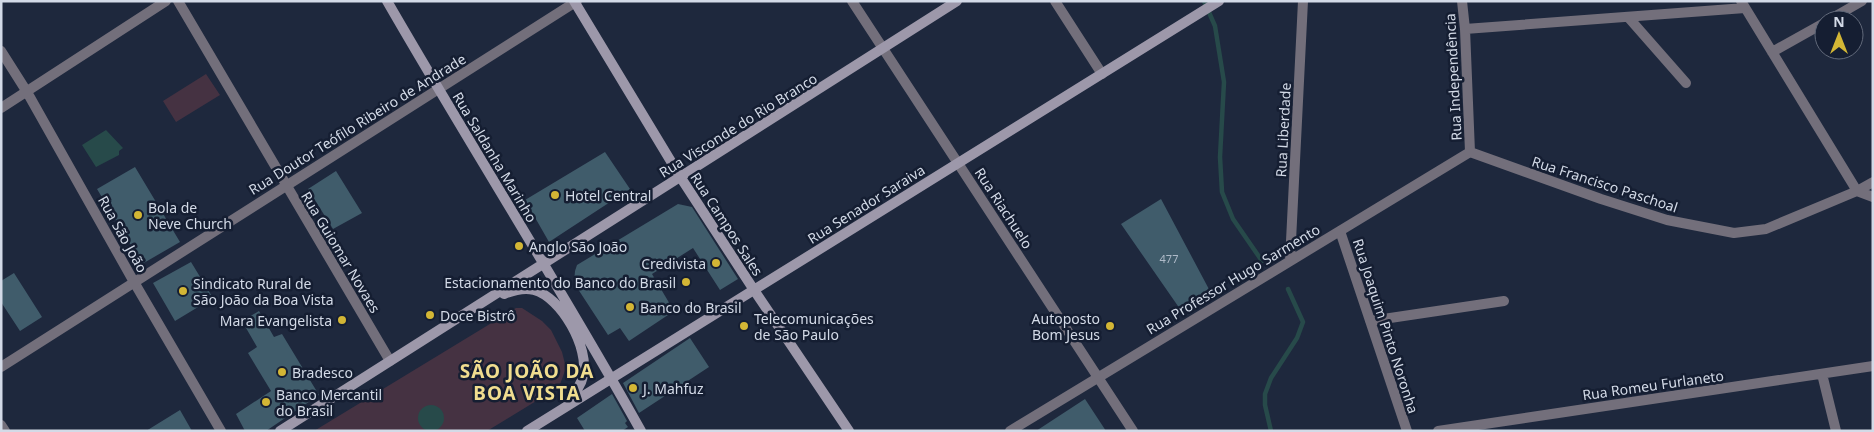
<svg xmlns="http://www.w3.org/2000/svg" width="1874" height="432" viewBox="0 0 1874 432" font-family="'Noto Sans',sans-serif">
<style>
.green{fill:#453242}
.water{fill:#274a4a}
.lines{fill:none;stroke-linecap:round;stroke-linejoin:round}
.stream{stroke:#274a4a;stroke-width:4.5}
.building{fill:#405c6b}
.street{stroke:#736f7b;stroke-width:10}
.secondary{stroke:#9d98aa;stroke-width:10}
.poi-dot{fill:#d3b635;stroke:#151e32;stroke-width:2}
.labels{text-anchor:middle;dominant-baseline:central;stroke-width:5;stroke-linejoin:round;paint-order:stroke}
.number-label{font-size:11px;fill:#aebac8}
.street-label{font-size:14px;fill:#d3dae7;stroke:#151e32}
.poi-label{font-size:14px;fill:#d3dae7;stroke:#151e32;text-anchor:start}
.district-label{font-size:19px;font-weight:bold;letter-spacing:1px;fill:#f0dd8f;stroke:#151e32}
</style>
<rect width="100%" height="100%" fill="#1e283d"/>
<!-- green -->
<path class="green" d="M206,74l14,21 -44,27 -13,-21z
M516,308h6l20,13 9,9 11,22 4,16 -7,19 -72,44h-173z"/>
<!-- water -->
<path class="water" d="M106,130l17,18 -4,3v4l-23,12 -14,-22z
M418 418a13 13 0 1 1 26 0a13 13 0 1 1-26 0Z"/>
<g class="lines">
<!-- stream -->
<path class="stream" d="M1204,1l11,25 9,56 -4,75 2,35 11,27 29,42
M1271,431l-6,-26v-11l6,-16 26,-40 6,-16 -15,-33"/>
</g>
<!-- building -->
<path class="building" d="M605,152l25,37 -81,53 -24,-42z
M135,167l45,75 -38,22 -45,-75z
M336,171l26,42 -29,16 -25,-40z
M1161,199l50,94 -31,16 -59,-85z
M678,204l14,3 46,72 -18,11 -27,-42 -41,26 22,37 -45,30 -9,-13 -12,7 -34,-52 1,-12 2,-6z
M191,262l22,36 -38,23 -22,-38z
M14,273l28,44 -22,14 -19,-29v-21z
M259,311l15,26 8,-3 37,61 -53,36h-21l-9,-17 35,-23 -23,-38 9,-6 -15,-26z
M690,338l19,29 -70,46 -16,-30z
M612,394l15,27 -2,2 3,4 -6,4h-37l-8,-13z
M1085,399l21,32h-70z
M180,410l12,21h-46z"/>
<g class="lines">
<!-- street -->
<path class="street" d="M178,1l212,360
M852,1l281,430
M1055,1l47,73
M1462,1l3,28 5,123
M1741,1l116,190
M1628,17l58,66
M1829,20l33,-19
M1465,29l280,-21
M1,51l26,41 107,190 87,149
M1772,52l52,-29
M1,108l165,-107
M1470,152l131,47 66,21 67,13 32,-4 91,-38 16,-9
M1857,191l16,6
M1340,231l67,200
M1290,261l13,-260
M1370,321l134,-20
M1,367l576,-366
M1822,374l14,57
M1,425l4,6
M1010,431l460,-279
M1438,431l435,-65"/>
<!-- secondary -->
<path class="secondary" d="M387,1c83,144 173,285 254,430
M574,1l107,177 73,112 95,141
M504,294c10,-4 20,-7 30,-4 27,7 56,58 49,86 -2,10 -9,18 -15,26
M280,431l677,-430
M527,431l692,-430"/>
</g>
<!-- markers -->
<g class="poi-dot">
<circle cx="555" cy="195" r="5"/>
<circle cx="138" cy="215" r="5"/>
<circle cx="519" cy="246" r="5"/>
<circle cx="716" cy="263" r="5"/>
<circle cx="686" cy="282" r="5"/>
<circle cx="183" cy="291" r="5"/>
<circle cx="630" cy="307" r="5"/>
<circle cx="430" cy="315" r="5"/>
<circle cx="342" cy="320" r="5"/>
<circle cx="744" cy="326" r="5"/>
<circle cx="1110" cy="326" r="5"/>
<circle cx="282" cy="372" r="5"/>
<circle cx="633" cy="388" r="5"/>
<circle cx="266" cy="402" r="5"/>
</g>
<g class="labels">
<!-- number labels -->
<g class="number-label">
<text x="1169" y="258">477</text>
</g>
<!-- street labels -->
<g class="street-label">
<text transform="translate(1453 77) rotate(-93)">Rua Independência</text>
<text transform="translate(357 124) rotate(-32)">Rua Doutor Teófilo Ribeiro de Andrade</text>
<text transform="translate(738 125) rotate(-32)">Rua Visconde do Rio Branco</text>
<text transform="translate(1283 130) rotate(-87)">Rua Liberdade</text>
<text transform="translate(495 157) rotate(59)">Rua Saldanha Marinho</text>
<text transform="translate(1605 184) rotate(18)">Rua Francisco Paschoal</text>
<text transform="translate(866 204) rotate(-32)">Rua Senador Saraiva</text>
<text transform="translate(1004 208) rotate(57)">Rua Riachuelo</text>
<text transform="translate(727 224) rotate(57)">Rua Campos Sales</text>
<text transform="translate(123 234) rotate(61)">Rua São João</text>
<text transform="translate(341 252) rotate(59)">Rua Guiomar Novaes</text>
<text transform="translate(1233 279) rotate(-31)">Rua Professor Hugo Sarmento</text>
<text transform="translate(1386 326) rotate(72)">Rua Joaquim Pinto Noronha</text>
<text transform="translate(1653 385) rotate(-8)">Rua Romeu Furlaneto</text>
</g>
<!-- poi labels -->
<g class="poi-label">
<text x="565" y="195">Hotel Central</text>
<text x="148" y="207">Bola de<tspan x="148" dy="16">Neve Church</tspan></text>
<text x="529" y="246">Anglo São João</text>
<text x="706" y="263" text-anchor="end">Credivista</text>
<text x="676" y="282" text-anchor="end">Estacionamento do Banco do Brasil</text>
<text x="193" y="283">Sindicato Rural de<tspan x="193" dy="16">São João da Boa Vista</tspan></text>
<text x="640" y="307">Banco do Brasil</text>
<text x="440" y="315">Doce Bistrô</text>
<text x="754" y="318">Telecomunicações<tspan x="754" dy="16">de São Paulo</tspan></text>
<text x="1100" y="318" text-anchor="end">Autoposto<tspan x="1100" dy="16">Bom Jesus</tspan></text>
<text x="332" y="320" text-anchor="end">Mara Evangelista</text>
<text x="292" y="372">Bradesco</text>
<text x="643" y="388">J. Mahfuz</text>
<text x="276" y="394">Banco Mercantil<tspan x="276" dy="16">do Brasil</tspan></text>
</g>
<!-- district labels -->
<g class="district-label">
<text x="527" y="371">SÃO JOÃO DA<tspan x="527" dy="22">BOA VISTA</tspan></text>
</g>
</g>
<!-- border -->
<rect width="1874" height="432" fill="none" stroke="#d3dae7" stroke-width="5"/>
<!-- north arrow -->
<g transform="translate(1839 35)"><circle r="24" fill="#151e32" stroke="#61697a"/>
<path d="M0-4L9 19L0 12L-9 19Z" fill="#d3b635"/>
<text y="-8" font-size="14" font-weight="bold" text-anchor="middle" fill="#d3dae7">N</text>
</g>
</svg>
